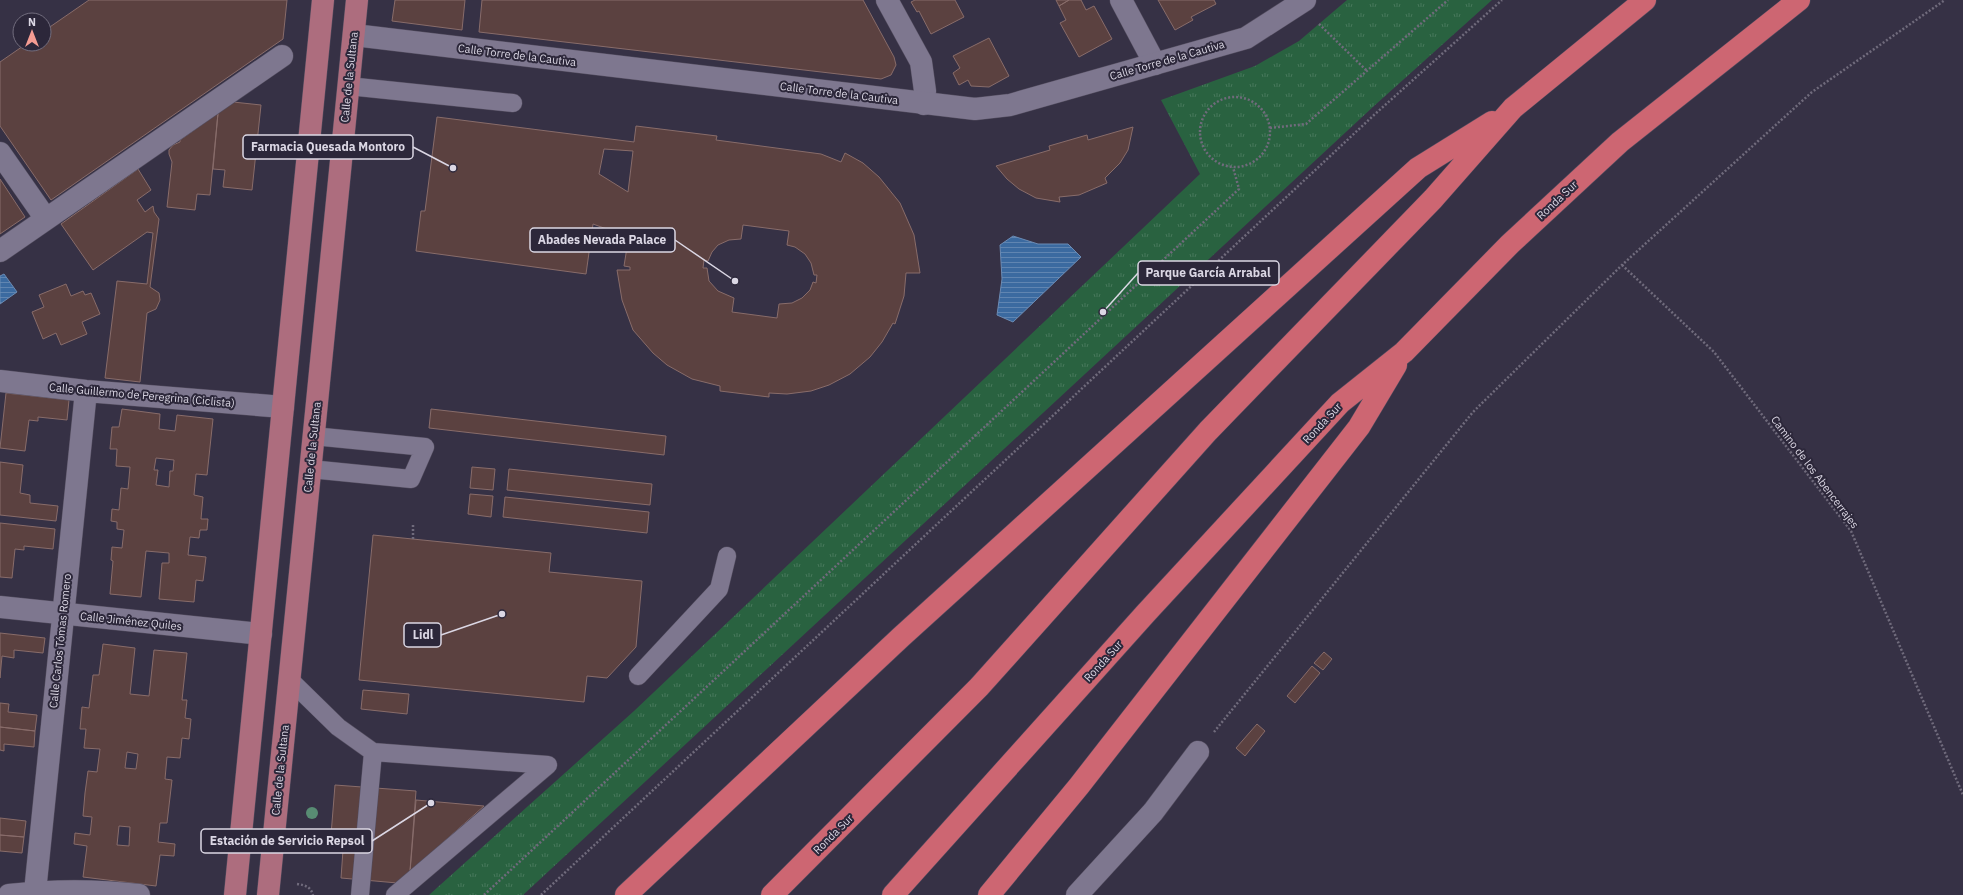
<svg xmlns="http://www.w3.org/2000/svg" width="1963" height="895" viewBox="0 0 1963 895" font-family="'IBM Plex Sans',sans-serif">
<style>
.grass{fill:url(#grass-tufts)}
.water{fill:url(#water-rules);stroke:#6b8bb4}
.building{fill:#5b4140;stroke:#886c6a;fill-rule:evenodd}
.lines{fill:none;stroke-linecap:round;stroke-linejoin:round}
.service-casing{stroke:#534d5f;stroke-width:19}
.pedestrian-casing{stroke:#534d5f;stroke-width:23}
.minor-casing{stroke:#534d5f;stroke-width:23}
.primary-casing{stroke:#534d5f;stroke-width:23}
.motorway-casing{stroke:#534d5f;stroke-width:23}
.path{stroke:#706b7c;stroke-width:2.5;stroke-dasharray:2 2;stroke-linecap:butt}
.service{stroke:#7e778f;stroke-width:18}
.pedestrian{stroke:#7e778f;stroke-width:22}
.minor{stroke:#7e778f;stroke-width:22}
.primary{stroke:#ad6d7e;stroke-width:22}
.motorway{stroke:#cd6672;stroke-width:22}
.tree{fill:#588c73}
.labels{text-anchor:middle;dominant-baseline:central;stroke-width:4;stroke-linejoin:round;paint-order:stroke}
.street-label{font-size:11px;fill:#dbd7e4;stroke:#2c273a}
.leader{fill:none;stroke:#dbd7e4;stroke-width:1.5}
.callout-dot{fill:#dbd7e4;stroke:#2c273a;stroke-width:1.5}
.callout{fill:#2c273a;stroke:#dbd7e4;stroke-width:1.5}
.callout-label{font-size:12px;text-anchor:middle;font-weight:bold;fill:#dbd7e4}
</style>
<defs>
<pattern id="grass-tufts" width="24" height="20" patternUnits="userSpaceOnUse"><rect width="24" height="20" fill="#296240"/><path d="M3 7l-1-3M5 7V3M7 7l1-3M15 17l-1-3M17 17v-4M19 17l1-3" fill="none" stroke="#47785b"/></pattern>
<pattern id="water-rules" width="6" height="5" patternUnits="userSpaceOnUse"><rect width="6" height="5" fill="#3b6aa0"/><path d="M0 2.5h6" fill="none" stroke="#6085b1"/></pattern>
</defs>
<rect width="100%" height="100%" fill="#363145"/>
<!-- grass -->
<path class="grass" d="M1347,0h145l-118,106 -851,789h-94l205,-184 566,-537 -39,-74 94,-34 44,-25z"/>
<!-- water -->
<path class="water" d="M1013,236l25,8h30l13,13 -68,65 -16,-7 5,-36 -2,-34z
M4,274l13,18 -17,12v-28z"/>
<!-- building -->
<path class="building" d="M89,0h198l-4,39 -232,161 -51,-74v-64l26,-18h18v-13z
M395,0h70l-3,30 -70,-9z
M482,0h381l31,57 2,8 -5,10 -10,4 -402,-47z
M915,0h40l9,17 -33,17 -12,-23 -2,1 -6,-10z
M1056,0h13l-10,6z
M1069,0h12l5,10 8,-4 18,33 -33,18 -19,-34 6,-3 -7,-14z
M1158,0h56l2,4 -25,13 2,3 -18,10z
M989,38l20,38 -20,11 -18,-1 -3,-6 -9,5 -6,-12 7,-5 -7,-12z
M233,102l28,3 -9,85 -29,-3 2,-17 -12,-1 5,-56z
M218,113l-8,82 -13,-1 -2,16 -28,-3 5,-45 -3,-8v-4l4,-5 7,-3v-2z
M437,117l197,25 2,-16 81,10 -1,4 105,14 20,8 4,-9 18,10 16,14 21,26 14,32 6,38h-14l-2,23 -9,28 -2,-1 -11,19 -12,15 -20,17 -21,11 -18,6 -24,3 -18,-1v4l-49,-6v-5l-28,-7 -25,-14 -14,-12 -20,-23 -11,-30 -5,-30h13v-3l-6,-1 4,-25 6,1v-3l-41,-15 -7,50 -170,-23 5,-40h4zM604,149l29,2 -5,41 -29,-18zM743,225l46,6 -2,14 8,2 10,7 6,9 3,12h3l-1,8 -3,-1 -3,8 -8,8 -10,5 -13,1 -2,14 -45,-6 2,-14 -16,-7 -9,-10 -2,-13h-4l1,-8 4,1 4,-9 6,-7 11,-5 12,-1z
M1133,127l-5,23 -8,13 -15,15 2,5 -28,12 -20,2 1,5 -24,-4 -17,-9 -12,-10 -11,-13 54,-16 -1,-4 38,-11 1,5z
M138,169l13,21 -14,10 8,12 8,-6 1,6 5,7 -9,68 9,6 1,7 -4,9 -9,4 -7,69 -35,-4 12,-97 30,3 6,-51 -6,-1 -54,38 -32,-46z
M0,179l25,38 -25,17z
M66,284l5,12 12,-5 2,4 6,-2 9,21 -18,8 5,12 -26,11 -5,-12 -13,6 -11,-27 12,-5 -5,-12z
M6,393l63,7 -2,20 -29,-3v4l-9,-1 -4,31 -25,-3z
M122,409l38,5 -1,15 16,2 2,-16 36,4 -6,56 -11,-1 -2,21 9,2 -2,22h7l-1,11h-7l-1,8 -9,-1 -2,18 18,2 -3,24 -7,-1 -2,22 -35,-3 3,-36h7v-10l-23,-2 -5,46 -31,-3 3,-33 -2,-1 1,-13 10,1 2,-18 -7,-1v-7l-6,-1 1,-12 7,1 2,-22 7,1 2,-22 -14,-1 1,-17h-7l2,-22h7zM156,458l18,2 -1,11h-3l-1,16 -13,-2 2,-15h-4z
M431,409l235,27 -2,19 -235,-27z
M0,462l23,3 -3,28 10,2v8l28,3 -2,15 -56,-6z
M472,467l23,2 -2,21 -23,-2z
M509,469l143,15 -2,21 -143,-15z
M470,494l23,2 -2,21 -23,-3z
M505,497l144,15 -2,21 -144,-16z
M0,523l55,6 -2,20 -29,-3v4l-9,-1 -3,29 -12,-1z
M373,535l178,18 -2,19 93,9 -6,66 -29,31 -20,-2 -3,26 -225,-22z
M0,633l45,5 -2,15 -29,-3v8l-12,-2 -2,22z
M103,644l32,4 -5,46 19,2 5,-46 33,3 -5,47h5l-2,18 6,1 -2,20 -7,-1 -2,20 -13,-1 -2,22 7,1 -5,43h-7l-2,19 17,2 -1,12 -14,-1 -4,31 -73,-9 4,-31 -13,-2 1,-11 15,2 2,-18 -9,-1 2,-23 3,-22 9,1 3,-23 -16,-1 2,-19h-6l2,-22 7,1 4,-33h6zM127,752l11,2 -2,15 -11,-1zM119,826l11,1 -1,19 -12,-1z
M1324,652l8,7 -9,11 -9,-7z
M1312,666l8,7 -25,30 -8,-7z
M363,690l46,4 -2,20 -46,-5z
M0,703l9,1 -1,8 29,3 -2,16 -35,-4z
M1257,724l8,7 -20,25 -9,-8z
M0,727l35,4 -1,16 -30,-3v7l-4,-1z
M335,785l81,6 -7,93 -68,-6 3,-42 -13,-1z
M416,800l68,6 -74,66z
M0,818l26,3 -2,16 -24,-2z
M0,835l24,2 -2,16 -22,-2z"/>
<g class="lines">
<defs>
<path id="service" d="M348,86l165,17
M310,469l101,10 14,-32 -112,-11
M638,676l81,-87 8,-33
M290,680l48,47 35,25 -13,143
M373,752l175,13 -153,130"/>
<path id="pedestrian" d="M887,0l34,62 4,29 -1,13
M1121,0l34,64
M0,153l46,66
M0,251l282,-195
M0,381l86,10 197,16
M35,892l51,-501
M9,895c44,-5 87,-5 130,0"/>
<path id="minor" d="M354,35l621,74 35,-4 236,-67 59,-38
M0,607l261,27
M1077,895l76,-83 45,-60"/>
<path id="primary" d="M235,895l88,-895
M268,895l89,-895"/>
<path id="motorway" d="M626,895l275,-258 517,-469 74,-46
M772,895l207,-208 229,-256 225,-232 80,-91 132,-108
M893,895l253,-282 194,-210 64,-51 106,-108 110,-102 179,-142
M989,895l90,-109 280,-359 37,-62"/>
</defs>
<!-- service casing -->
<use href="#service" class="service-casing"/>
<!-- pedestrian casing -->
<use href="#pedestrian" class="pedestrian-casing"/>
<!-- minor casing -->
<use href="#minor" class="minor-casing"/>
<!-- primary casing -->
<use href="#primary" class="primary-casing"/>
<!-- motorway casing -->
<use href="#motorway" class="motorway-casing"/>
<!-- path -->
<path class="path" d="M1319,24l47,46
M1200 132a35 35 0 1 1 70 0a35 35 0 1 1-70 0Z
M1270,128l36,-4 142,-124
M1622,265l92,87 137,179 112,264
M413,539v-15
M1214,732l259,-320 149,-147 190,-173 133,-92
M297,884c8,1 14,3 16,11
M484,895l755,-706 -6,-22
M541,895l833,-780 128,-115"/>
<!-- service -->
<use href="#service" class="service"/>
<!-- pedestrian -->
<use href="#pedestrian" class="pedestrian"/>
<!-- minor -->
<use href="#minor" class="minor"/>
<!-- primary -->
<use href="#primary" class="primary"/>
<!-- motorway -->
<use href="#motorway" class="motorway"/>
</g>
<!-- trees -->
<circle class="tree" cx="312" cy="813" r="6"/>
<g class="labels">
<!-- street labels -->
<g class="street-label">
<text transform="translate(517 55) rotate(7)">Calle Torre de la Cautiva</text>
<text transform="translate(1167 60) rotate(-16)">Calle Torre de la Cautiva</text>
<text transform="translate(349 77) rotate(-84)">Calle de la Sultana</text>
<text transform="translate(839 93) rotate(7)">Calle Torre de la Cautiva</text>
<text transform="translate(1557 200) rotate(-43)">Ronda Sur</text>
<text transform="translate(142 395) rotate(5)">Calle Guillermo de Peregrina (Ciclista)</text>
<text transform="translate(1322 423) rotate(-47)">Ronda Sur</text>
<text transform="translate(312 447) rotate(-84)">Calle de la Sultana</text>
<text transform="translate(1815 472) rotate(53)">Camino de los Abencerrajes</text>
<text transform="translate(131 621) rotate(6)">Calle Jiménez Quiles</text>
<text transform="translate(60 641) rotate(-84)">Calle Carlos Tómas Romero</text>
<text transform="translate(1103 661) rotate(-48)">Ronda Sur</text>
<text transform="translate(280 770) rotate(-84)">Calle de la Sultana</text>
<text transform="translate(833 834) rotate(-45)">Ronda Sur</text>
</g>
</g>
<!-- callouts -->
<path class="leader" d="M453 168L413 147M735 281L675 240M1103 312L1138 273M502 614L441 635M431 803L372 841"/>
<g class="callout-dot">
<circle cx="453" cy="168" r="4"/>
<circle cx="735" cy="281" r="4"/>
<circle cx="1103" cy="312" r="4"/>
<circle cx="502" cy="614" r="4"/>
<circle cx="431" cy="803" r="4"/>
</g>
<g class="callout">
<rect x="243" y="135" width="170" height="24" rx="4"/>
<rect x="530" y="228" width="145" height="24" rx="4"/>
<rect x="1138" y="261" width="141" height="24" rx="4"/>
<rect x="404" y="623" width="37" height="24" rx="4"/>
<rect x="201" y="829" width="171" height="24" rx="4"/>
</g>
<g class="callout-label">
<text x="328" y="151">Farmacia Quesada Montoro</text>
<text x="602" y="244">Abades Nevada Palace</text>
<text x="1208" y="277">Parque García Arrabal</text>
<text x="423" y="639">Lidl</text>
<text x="287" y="845">Estación de Servicio Repsol</text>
</g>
<!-- north arrow -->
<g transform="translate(32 32)"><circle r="19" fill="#2c273a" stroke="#726d7e"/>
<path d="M0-3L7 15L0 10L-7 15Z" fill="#f59c93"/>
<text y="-6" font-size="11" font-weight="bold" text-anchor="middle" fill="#dbd7e4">N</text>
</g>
</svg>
